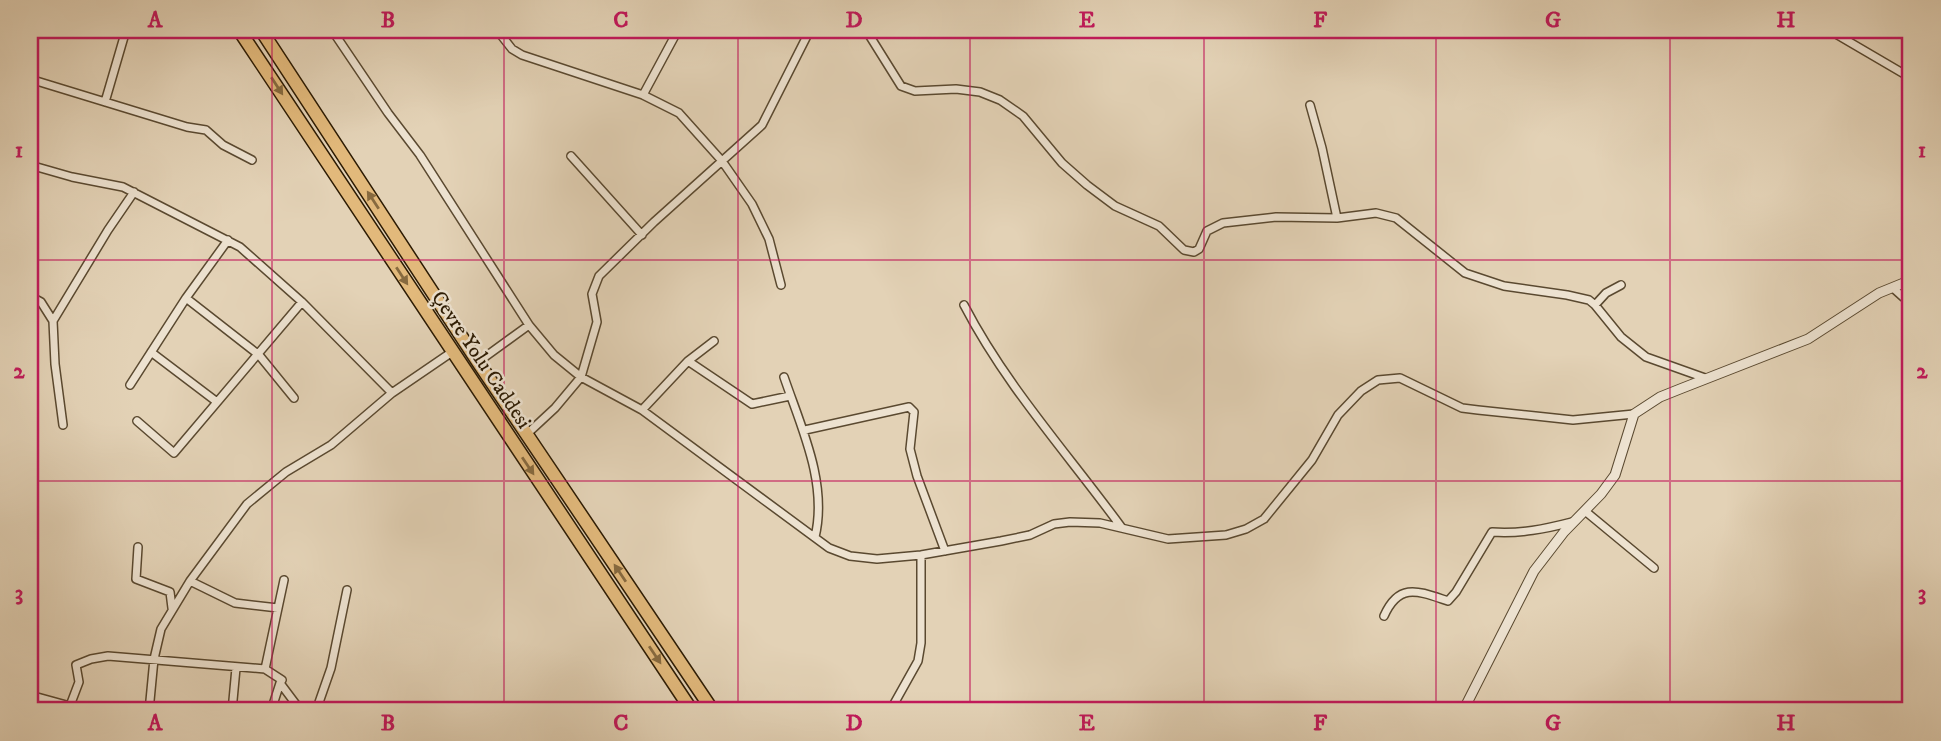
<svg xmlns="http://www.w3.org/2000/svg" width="1941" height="741" viewBox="0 0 1941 741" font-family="'IM FELL DW Pica',serif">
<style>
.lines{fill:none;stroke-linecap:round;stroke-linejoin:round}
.minor-casing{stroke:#5a4930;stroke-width:10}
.tertiary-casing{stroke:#5a4930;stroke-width:11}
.trunk-casing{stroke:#2c1b03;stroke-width:15}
.minor{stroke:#ede2d0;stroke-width:7}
.tertiary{stroke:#ede2d0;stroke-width:9}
.trunk{stroke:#e2b97b;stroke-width:12}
.oneway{fill:#876a3f}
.grid{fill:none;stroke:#c2185b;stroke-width:2;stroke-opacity:0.55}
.labels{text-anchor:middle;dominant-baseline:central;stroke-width:5;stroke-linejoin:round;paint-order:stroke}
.street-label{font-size:21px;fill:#2c1b03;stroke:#ede2d0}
.neatline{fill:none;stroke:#c2185b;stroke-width:2.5}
.grid-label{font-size:23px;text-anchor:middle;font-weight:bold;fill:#c2185b}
</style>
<rect width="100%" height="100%" fill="#e3d2b6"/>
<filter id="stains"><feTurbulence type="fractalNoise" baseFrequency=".00286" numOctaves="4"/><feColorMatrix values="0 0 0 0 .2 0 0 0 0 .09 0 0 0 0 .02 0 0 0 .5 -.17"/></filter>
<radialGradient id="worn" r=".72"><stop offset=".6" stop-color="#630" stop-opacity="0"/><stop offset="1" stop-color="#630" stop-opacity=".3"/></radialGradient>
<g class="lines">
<defs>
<path id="minor" d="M332,30l56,83 32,42 109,170
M497,30l15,19 10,6 121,40 36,18 43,48 30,43 17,35 12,46
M866,30l35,56 14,5 41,-2 24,3 20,8 23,16 39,47 25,22 28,21 44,20 25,24 10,2 5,-3 8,-18 16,-8 53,-6 61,1 39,-5 20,5 69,55 39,13 63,9 22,5 6,5 26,32 25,20 59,21
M1829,30l82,48
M30,79l157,48 19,3 17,15 29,15
M643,95l35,-65
M105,102l21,-72
M1310,105l12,43 15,70
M571,156l71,79
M30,165l42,12 51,10 117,60 62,55 90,91
M1893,288l10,9 8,2
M30,296l11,6 12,19 2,43 8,61
M186,298l73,57 35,43
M964,305c42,81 104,149 158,223
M1595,305l11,-12 15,-8
M53,321l55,-91 26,-38
M151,352l66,50
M688,361l64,43 38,-8
M478,362l51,-37 25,30 27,22 61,33 187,138 21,8 27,3 44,-4 80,-14 29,-6 24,-11 16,-2 30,1 68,16 58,-4 20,-6 18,-10 48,-59 26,-45 23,-24 17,-11 22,-2 62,30 16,2 95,10 61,-6
M784,377c17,50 44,106 31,160
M130,385l56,-87 42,-58
M642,410l46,-49 26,-20
M137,421l37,32 128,-151
M805,430l104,-23 5,5 -4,37 7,27 28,75
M527,434l28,-26 26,-31 16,-55 -5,-28 7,-18 55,-54 108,-97 48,-95
M1585,511l69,57
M138,547l-2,32 34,13 2,16
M190,581l45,22 43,5
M1384,616c15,-34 34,-25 64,-15l8,-9 36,-60c28,2 53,-3 80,-10
M265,669l19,-89
M30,695l40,11
M1250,709l1,2
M68,711l11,-29 -3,-17 15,-6 17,-3 157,13 17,11 -2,3 21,28
M149,711l5,-52 7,-30 29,-48 57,-77 39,-32 45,-27 61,-52 60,-41
M232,711l4,-43
M271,711l9,-28
M316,711l15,-43 16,-78
M890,711l28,-50 3,-18v-88"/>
<path id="tertiary" d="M30,43l7,-13
M1463,711l71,-140 30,-39 37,-38 14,-19 19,-61 26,-17 20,-8 128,-50 71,-46 32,-13"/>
<path id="trunk" d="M239,30l453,681
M261,30l217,332 235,349"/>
</defs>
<!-- minor casing -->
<use href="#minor" class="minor-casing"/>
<!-- tertiary casing -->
<use href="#tertiary" class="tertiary-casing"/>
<!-- trunk casing -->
<use href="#trunk" class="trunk-casing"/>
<!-- minor -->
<use href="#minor" class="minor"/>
<!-- tertiary -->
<use href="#tertiary" class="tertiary"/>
<!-- trunk -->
<use href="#trunk" class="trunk"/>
</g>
<!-- one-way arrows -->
<defs><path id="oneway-solid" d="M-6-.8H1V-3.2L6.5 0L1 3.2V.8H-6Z" transform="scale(1.75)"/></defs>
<g class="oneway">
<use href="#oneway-solid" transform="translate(277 86) rotate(57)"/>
<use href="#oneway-solid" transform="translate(373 200) rotate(-123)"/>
<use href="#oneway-solid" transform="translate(402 276) rotate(57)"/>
<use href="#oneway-solid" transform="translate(528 466) rotate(56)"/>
<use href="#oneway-solid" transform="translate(620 573) rotate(-124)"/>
<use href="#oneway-solid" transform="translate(655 655) rotate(56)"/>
</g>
<!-- grid -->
<path class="grid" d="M272,30v681M504,30v681M738,30v681M970,30v681M1204,30v681M1436,30v681M1670,30v681M30,260h1881M30,481h1881"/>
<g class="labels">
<!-- street labels -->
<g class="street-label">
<text transform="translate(481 360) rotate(56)">Çevre Yolu Caddesi</text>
</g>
</g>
<!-- margin -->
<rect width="1941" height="741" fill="none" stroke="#e3d2b6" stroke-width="77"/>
<rect x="38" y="38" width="1864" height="664" class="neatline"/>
<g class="grid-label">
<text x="155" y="27">A</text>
<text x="388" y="27">B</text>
<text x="621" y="27">C</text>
<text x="854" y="27">D</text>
<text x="1087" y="27">E</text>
<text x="1320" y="27">F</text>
<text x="1553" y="27">G</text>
<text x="1786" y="27">H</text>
<text x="19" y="157">1</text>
<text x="1922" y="157">1</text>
<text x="19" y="378">2</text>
<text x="1922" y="378">2</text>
<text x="19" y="600">3</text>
<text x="1922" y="600">3</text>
<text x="155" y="730">A</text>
<text x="388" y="730">B</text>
<text x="621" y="730">C</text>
<text x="854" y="730">D</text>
<text x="1087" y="730">E</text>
<text x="1320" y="730">F</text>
<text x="1553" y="730">G</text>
<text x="1786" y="730">H</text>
</g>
<rect width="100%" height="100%" filter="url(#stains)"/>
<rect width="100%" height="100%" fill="url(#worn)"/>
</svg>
